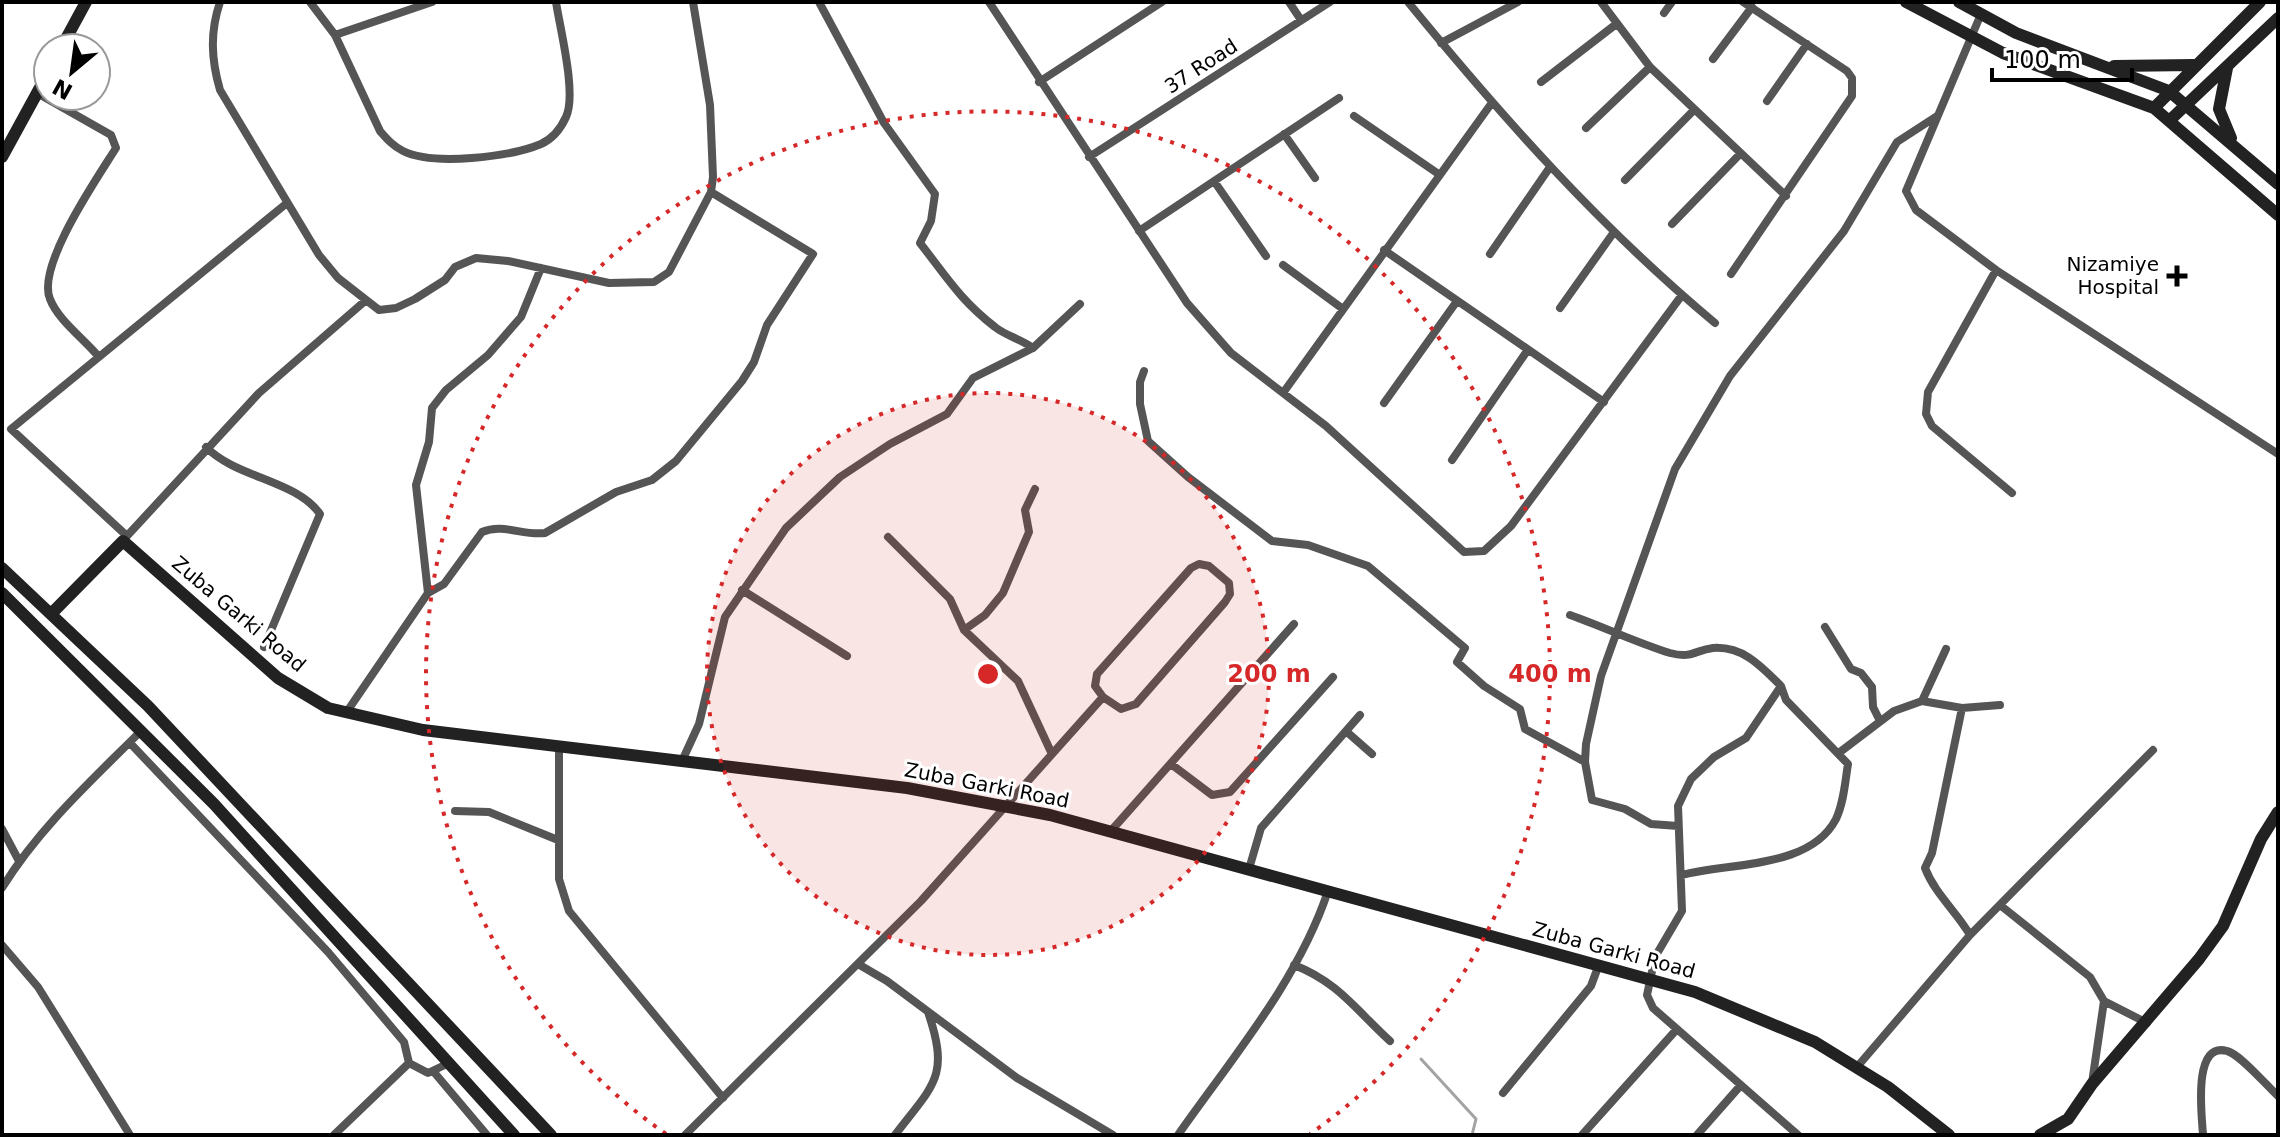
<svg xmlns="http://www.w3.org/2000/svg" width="2280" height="1137" viewBox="0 0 2280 1137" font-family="'DejaVu Sans',sans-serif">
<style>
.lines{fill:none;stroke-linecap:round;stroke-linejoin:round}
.stream{stroke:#a3a3a3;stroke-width:3}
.street{stroke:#555;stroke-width:8}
.secondary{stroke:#222;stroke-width:12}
.ring{fill:none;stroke:#d62828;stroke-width:4;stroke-dasharray:4 8}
.poi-dot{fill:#000;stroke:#fff;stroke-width:3}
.labels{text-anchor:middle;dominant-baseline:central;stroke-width:6;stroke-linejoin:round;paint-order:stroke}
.street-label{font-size:20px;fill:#000;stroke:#fff}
.poi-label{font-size:20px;fill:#000;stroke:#fff;text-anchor:end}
.centre{fill:#d62828;stroke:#fff;stroke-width:4}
.ring-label{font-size:24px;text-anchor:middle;font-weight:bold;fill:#d62828;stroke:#fff;stroke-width:6;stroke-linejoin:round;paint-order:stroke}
</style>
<rect width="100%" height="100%" fill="#fff"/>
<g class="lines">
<!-- stream -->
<path class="stream" d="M1421,1059l55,60 -4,16"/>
<!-- street -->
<path class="street" d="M220,2c-10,30 -9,57 0,88l99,165 19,23 41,32 17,-2 19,-9 30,-19 10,-13 21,-9 32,3 101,22 45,-1 15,-10 42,-80 2,-15 -3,-72 -17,-103
M310,2l25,33 45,96c7,8 13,15 23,20 30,15 107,6 138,-7 11,-5 20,-16 25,-27 11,-23 -6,-88 -10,-115
M989,2l198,301 44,50 95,73 138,126 20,-1 27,-25 171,-231
M1289,2l12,18
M1408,2c94,115 192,225 307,321
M1601,2l49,65 136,129
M1664,13l8,-11
M1981,14l-75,177 10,19 80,60 -68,122 -2,22 6,12 80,67
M335,35l97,-33
M1441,43l77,-41
M1713,59l39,-52
M1039,82l123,-80
M1541,82l74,-57
M37,93l74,42 5,13c-18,29 -80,118 -66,151 8,21 34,40 48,57
M1767,101l40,-57
M1354,116l86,59
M1586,128l64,-61
M1284,134l31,44
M1089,157l241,-155
M1625,180l69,-70
M1214,181l52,75
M1672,224l68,-70
M1139,231l200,-133
M1384,250l220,152
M1490,254l60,-87
M1283,265l60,44
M1996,270l282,184
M1731,274l121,-178v-18l-5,-7 -104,-69
M1560,308l54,-76
M1033,348l47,-44
M1144,371l-4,11v22l8,37 40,36 84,64 36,4 60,21 97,82 -8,14 27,24 36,23 5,20 60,33
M1283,393l208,-289
M1384,403l73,-102
M206,447c30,31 90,33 114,67l-56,133
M1452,460l75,-109
M127,536l132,-143 106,-92
M888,537l62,62 14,31 54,51 33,71
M123,541l4,-5 -116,-107 276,-226
M1199,564l10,2 20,17 1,11 -5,8 -89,102 -15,5 -18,-12 -8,-11 2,-12 94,-106z
M742,590l105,66
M428,593l16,-9 38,-52c21,-9 41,4 63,1l71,-41 36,-12 24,-19 66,-80 12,-19 13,-37 46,-71 -102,-62
M1570,615c34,12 67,28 100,38 22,6 25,-3 43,-5 30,-2 48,18 68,38
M1825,627l26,42 10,4 11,14 1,20 7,14
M964,630l21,-15 18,-22 26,-61 -4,-22 10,-21
M1922,701l24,-52
M1962,708l38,-3
M346,713l82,-120 -12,-108 13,-43 3,-34 14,-18 42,-35 33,-38 20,-49
M1347,732l25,22
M130,743l198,209 76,90 5,21
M559,746v133l10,32 154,187
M1840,752l54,-41 28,-10 40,7 -30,145 -7,15c10,26 31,43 45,67
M682,761l17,-37 26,-107 61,-89 54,-51 50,-33 57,-30 26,-36 60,-30c-12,-9 -27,-12 -38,-21 -35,-27 -49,-51 -75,-84l11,-22 4,-27 -51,-71 -65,-121
M1171,764l41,31 18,-3 103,-115
M455,811l34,1 69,28
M1678,826l-27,-2 -26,-15 -33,-9 -7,-38 1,-18 15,-68 74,-207 55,-93 114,-145 53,-89 40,-26
M2,829l17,32
M1110,832l184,-208
M1249,869l12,-41 99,-113
M1682,875c49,-13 128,-6 154,-56 8,-17 9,-37 12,-55l-62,-64 -5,-14 -35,52 -32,19 -23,22 -13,27 4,105 -27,46 -8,38 6,13 145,127
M2,888c37,-60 89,-107 138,-156
M2000,905l90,72 14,24 43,22
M2,945l36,42 92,148
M858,964l29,17 130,97 96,57
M1294,965c44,17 62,45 96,76
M1857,1067l113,-132 183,-185
M433,1071l54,64
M2092,1083l12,-82
M1503,1093l88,-107 7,-19
M334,1135l75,-72 19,10 19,-9
M685,1135l236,-234 182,-204
M895,1135c39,-51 55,-58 33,-123
M1178,1135c54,-77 120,-154 150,-244
M1582,1135l95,-106
M1697,1135l44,-50
M2203,1135c-1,-18 -11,-94 24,-84 13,3 40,35 51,45"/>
<!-- secondary -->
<path class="secondary" d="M1906,2l97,51 151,55 124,107
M1959,2l57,31 153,58 109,93
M61,48l25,-46
M2114,66l80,-1
M2227,68l-8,41 12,29
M2154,108l106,-106
M2169,121l109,-103
M2,157l46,-84
M2,568l146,138 403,429
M2,593l212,211 300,331
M51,614l72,-73 155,137 50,30 95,22 484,58 143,27 645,177 120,50 73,45 61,48
M2040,1135l28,-16 24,-35 107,-125 24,-33 38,-87 17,-27"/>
</g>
<!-- distance rings -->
<circle cx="988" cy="674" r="281" fill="#d62828" fill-opacity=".12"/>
<g class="ring">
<circle cx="988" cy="674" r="281"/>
<path d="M666 1134A562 562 0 1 1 1310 1134"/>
</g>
<!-- markers -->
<path class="poi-dot" d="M2173 264h8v8h8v8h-8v8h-8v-8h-8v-8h8z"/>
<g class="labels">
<!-- street labels -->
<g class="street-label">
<text transform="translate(1201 66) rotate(-33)">37 Road</text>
<text transform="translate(239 614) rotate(40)">Zuba Garki Road</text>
<text transform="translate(987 785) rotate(11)">Zuba Garki Road</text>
<text transform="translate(1614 950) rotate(15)">Zuba Garki Road</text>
</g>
<!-- poi labels -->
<g class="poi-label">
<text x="2159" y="264">Nizamiye<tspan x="2159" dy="23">Hospital</tspan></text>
</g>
</g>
<circle cx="988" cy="674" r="12" class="centre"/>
<g class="ring-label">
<text x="1269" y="682">200 m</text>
<text x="1550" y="682">400 m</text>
</g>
<!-- border -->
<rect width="2280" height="1137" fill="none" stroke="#000000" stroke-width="8"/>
<!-- north arrow -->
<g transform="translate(72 72) rotate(209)"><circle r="38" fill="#ffffff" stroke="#999999" stroke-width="2"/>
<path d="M0-6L14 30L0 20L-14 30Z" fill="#000000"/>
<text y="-12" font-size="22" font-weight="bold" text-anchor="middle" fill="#000000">N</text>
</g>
<!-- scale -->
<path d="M1992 68v12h140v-12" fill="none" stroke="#000000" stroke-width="4"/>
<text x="2004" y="68" font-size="24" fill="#000000" stroke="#ffffff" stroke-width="6" paint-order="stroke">100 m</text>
</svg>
